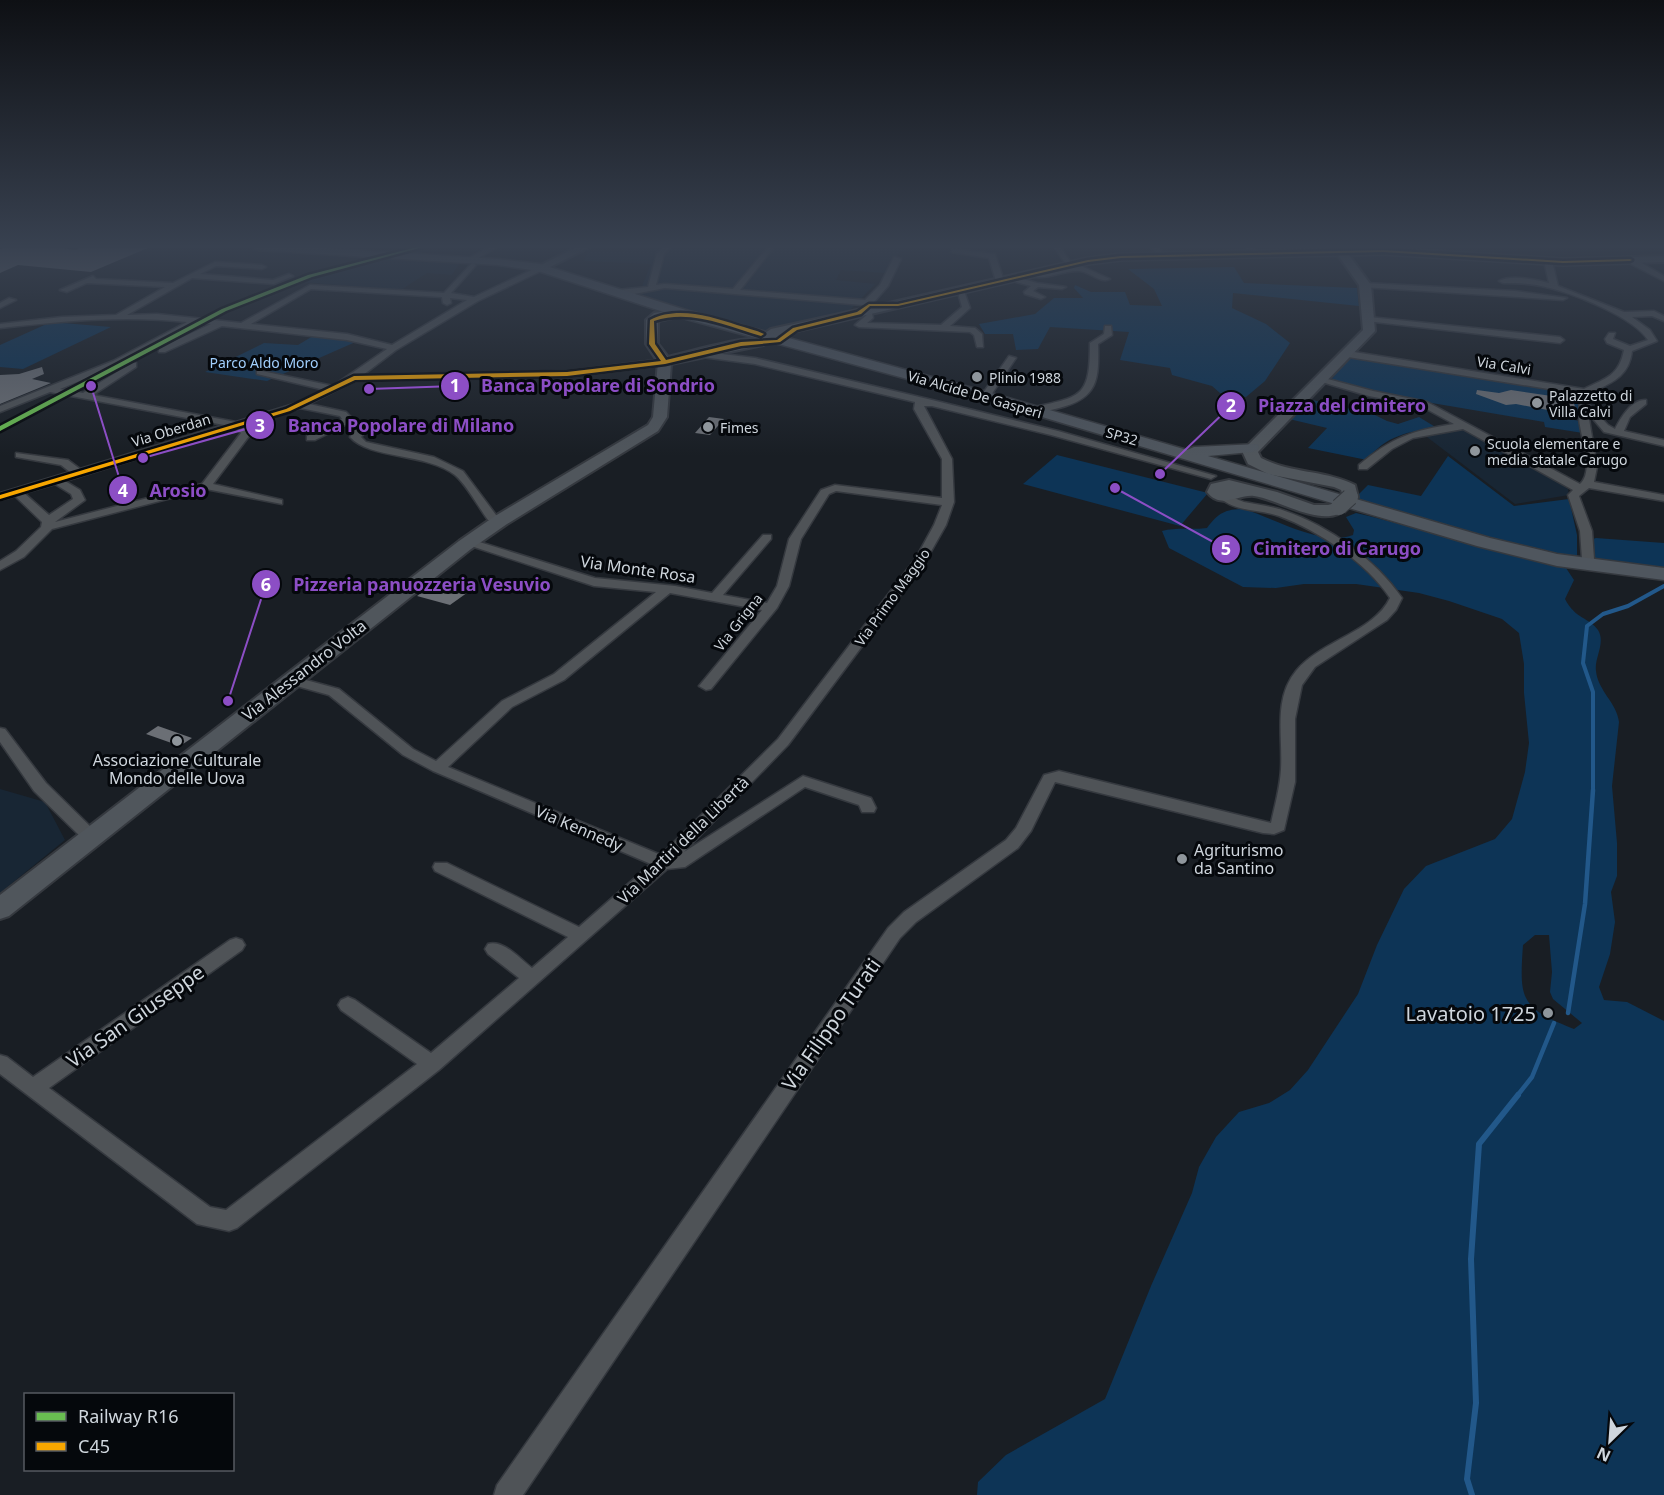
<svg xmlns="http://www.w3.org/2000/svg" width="1664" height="1495" viewBox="0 0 1664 1495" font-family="'Noto Sans',sans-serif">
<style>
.built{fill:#182634}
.green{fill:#0d3456;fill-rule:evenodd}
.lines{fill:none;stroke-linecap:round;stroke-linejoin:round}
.stream-far2{stroke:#22588a;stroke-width:4}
.stream-far1{stroke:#22588a;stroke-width:4.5}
.stream{stroke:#22588a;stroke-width:6}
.building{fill:#6b6f75}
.street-casing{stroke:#35393f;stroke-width:3}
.secondary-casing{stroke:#35393f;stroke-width:4}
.primary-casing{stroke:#35393f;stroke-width:3}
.street{fill:#4f5357;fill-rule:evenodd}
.secondary{fill:#50565c;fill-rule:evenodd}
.primary{fill:#4f565e;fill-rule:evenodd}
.secondary-bridge-casing{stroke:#35393f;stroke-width:18;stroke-linecap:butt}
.secondary-bridge{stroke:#50565c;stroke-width:16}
.bus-1-casing{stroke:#05080c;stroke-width:5}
.bus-1{fill:#f7a600;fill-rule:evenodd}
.rail-1-casing{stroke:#05080c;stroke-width:5}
.rail-1{fill:#69bd51;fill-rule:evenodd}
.poi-dot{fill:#8f969c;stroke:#05080c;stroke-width:2}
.labels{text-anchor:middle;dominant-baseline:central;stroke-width:6;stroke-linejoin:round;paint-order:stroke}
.far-park-label{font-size:14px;fill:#a0cefc;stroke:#05080c}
.far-street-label{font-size:14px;fill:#cfd6dd;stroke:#05080c}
.far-poi-label{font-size:14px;fill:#cfd6dd;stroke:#05080c;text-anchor:start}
.street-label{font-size:16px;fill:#cfd6dd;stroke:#05080c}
.poi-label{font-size:16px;fill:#cfd6dd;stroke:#05080c}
.near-poi-label{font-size:20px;fill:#cfd6dd;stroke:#05080c;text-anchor:end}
.near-street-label{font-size:20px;fill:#cfd6dd;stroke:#05080c}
.leader{fill:none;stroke:#8c4ec5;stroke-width:2}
.callout-dot{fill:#8c4ec5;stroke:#05080c;stroke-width:2}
.mark-label{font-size:18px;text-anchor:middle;font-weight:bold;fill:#fff}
.callout-label{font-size:18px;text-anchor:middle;font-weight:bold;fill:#8c4ec5;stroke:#05080c;stroke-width:6;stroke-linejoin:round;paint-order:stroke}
</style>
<rect width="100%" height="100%" fill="#191e24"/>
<!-- built -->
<path class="built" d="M625,247h279l-20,26 -43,-3 -5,10 39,4 -25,26 -86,22 -126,-36 13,-32 -67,-3 4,-9 66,-2z
M379,258l81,5 -8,12 -25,-2 -26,17 -100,-8z
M1463,428l73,39 32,22 1,6 -54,9 -92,-70z
M0,789l45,13 20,38 -65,53z"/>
<!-- green -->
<path class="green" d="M1234,267l10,16 113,5 2,18 -126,-13 -1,15 34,16 24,19 -25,38 -19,16 -26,-4 -8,-7 -40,-11 -2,-7 -50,-8 9,-28 -79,-5 -12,22 -22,1 -3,-16h-28l-6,-10 56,-10 19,-16h29l-9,-10 1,-3 16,7h34l5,13 32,1 -8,-17 -26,-20z
M51,322l60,5 -88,42 -23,-2v-22z
M313,336l47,4 -93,41 -62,-9 59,-29 34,2z
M1355,357l145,25 78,11 2,24 -10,-1 -1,3 11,2 3,12 -38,-6 -1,-5 -171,-29 -43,-12 17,-21z
M1308,399l65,15 14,7 11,3 21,-7 18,11c-28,3 -52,8 -70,32l-59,-12 19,-20 -38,-9z
M1057,455l151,38 -28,33 -157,-42z
M1448,456l66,50 55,-7 8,36v24l-32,-5 -193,-53 16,-16 53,11z
M1244,509c31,10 79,38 109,26l1,-5 -8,-13 10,-4 13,3 197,52 8,12 -9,19c10,20 25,19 33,31 8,13 -4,28 -2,41 2,20 21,32 23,51l-7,64 5,57v33l-6,16 4,30 -5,32 -11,33 5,13 23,2 37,19v474h-687l1,-13 28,-27 99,-56 46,-113 41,-93 7,-26 17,-30 23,-25 30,-9 21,-13 18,-20 50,-76 19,-49 27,-56 22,-23 69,-27 17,-20 13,-47 4,-29 -5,-50v-29l-5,-31 -17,-14 -53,-18 -30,-8 -63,-9h-52l-28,4 -33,-1 -74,-39 -7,-17c14,-4 30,-1 45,-3 11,-15 18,-19 37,-19zM1535,935h14l3,37 -2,20 3,7 29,24 -8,6c-53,-21 -55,-28 -51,-84z
M1596,538l68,5v24l-49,-5 -22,-4 -3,-18z"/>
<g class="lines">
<!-- stream-far2 -->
<path class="stream-far2" d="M1593,792v-100l-10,-29 4,-37 16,-12 25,-8 36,-20"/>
<!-- stream-far1 -->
<path class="stream-far1" d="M1568,1013l17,-109 8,-114
M1517,1096l15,-19 22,-54"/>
<!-- stream -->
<path class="stream" d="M1472,1495l-5,-16 9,-76 -5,-144 8,-115 39,-49"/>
</g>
<!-- building -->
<path class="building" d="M8,247h49l18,3 7,-3h68l-59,25 -73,-7 -18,8v-24z
M42,367l2,7 -12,5 19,4 -51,21v-29l19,-1z
M1477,390l22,3 12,-3 61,9 5,12 -19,1 -42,-8 -10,1 -30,-11z
M709,417l15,2 -14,16 -15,-2z
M438,581l33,9 -21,15 -33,-9z
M158,726l34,12 -12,8 -34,-12z"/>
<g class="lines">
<defs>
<path id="street" d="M489,247h8l-25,15 -7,-2z
M664,247h7l-7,7 -8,31 9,-1 68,5 35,-42h6l-34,43 125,10 15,-15 14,-28 7,2 -13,27 -14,16 4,2 -4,2 -209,-18 -31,6h-20v-4h3l31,-3 9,-34z
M1054,247h6l14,20h-6z
M1151,247h7l9,9 -7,2z
M1245,247h7l7,6 -6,1z
M953,249l42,5 9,27 -4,2 -4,-2 -7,-23 -38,-6z
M1627,258h6l31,18v5l-37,-19z
M1548,259l4,2 6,25 66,26 30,-1 10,5v5l-12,-5 -20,1 18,13 7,11 -25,10c-3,26 -21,32 -42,42l-1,12 19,20 7,4c6,-12 17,-30 31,-29v4l-16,13 -6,14 40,9v6l-60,-14 -15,-18v5l8,48 -3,15 70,13v6l-75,-13 -10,8 13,35 2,28 -6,4 -6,-4 -2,-28 -12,-36 5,-5 -110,-61 -50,9 -21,11 -25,20h-8v-4c32,-27 54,-35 95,-41l-33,-18 -52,-10 -54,-16 5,-3 53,14 54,11 153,82c15,-14 0,-47 -1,-66 0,-8 1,-16 1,-24l-232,-37 -4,-3 4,-3 236,38c22,-11 35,-13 40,-39l-17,-7 -2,-4 4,-6h6l-2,6 17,7 18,-6c-15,-24 -80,-49 -107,-54 -13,-3 -26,-3 -38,-3l-4,-2c13,-7 37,-1 50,2l-5,-22z
M215,262l47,3 4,2 -4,2 -46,-3 -16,8 73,6 16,-6 4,2 -19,8 -82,-6 -65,37 30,-1 84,9 69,-38 134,8 28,-30 4,2 -25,28 23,4 66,-31 3,4 -65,31 -82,49 -33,25 204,-4 98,-12 4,3 -4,3 -98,12 -212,4 -46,23 37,8 19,20 -4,5 5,5 68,15 29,14 33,44 9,3v4l-17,-2c-9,-12 -22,-36 -33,-45 -28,-22 -86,-16 -105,-38l4,-5 -7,-8 -32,16h-8v-4l35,-17 -2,-3 -40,-8 -56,17 8,7 -39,52 69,16v4l-76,-15 -154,40 -28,28 -24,13v-9l16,-10 25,-24 1,-5 -27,-26 -15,4v-7l70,-21 -9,-7 -45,-8v-4l52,7 12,9 144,-44 -174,-33 -50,20v-6l113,-45 74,-39c-62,-7 -125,-1 -187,6v-4l62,-7 54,-2 49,-28 -78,-4 -20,9 -7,-2 33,-14 3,3 77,4zM311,289l131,8 1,6 4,2 4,-2 -1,-5 17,2 -75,45 -45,-11 -96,-10zM198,323l13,1 -52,24v4h6l57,-26 125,14 40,9 -54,37 -76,-16v4l68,16 -28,13 -61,19 -143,-27 43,-28v-4l-3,-1 -50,31 -23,-4 59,-24zM236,428l5,5 -39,51 -147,38 30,-22 -5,-10 -15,-9zM55,484l16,10 2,5 -24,16 -25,-22z
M1081,266l29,13c-10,5 -21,-8 -31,-8 -17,-1 -37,12 -53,3z
M1012,276l25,7 29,4 -4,2 -24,-2 -5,4 12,6 -4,2 -16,-5 -1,-2 7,-6 -22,-6z
M1365,283l150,8 52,7 -4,2 -201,-13 -1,-2z
M957,289l7,2 6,17 -20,18 25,2 7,6 1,13h-6l-3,-12 -4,-3 -111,-5 -4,-2 14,-12h3l1,5 -6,5 74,2 21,-18z
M9,298l7,2 -16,8v-5z
M1369,317l191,20 4,3 -4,3 -194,-22v-4z
M1105,326h6l1,9 -14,9c1,36 0,54 -39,64 -9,2 -19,5 -28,4v-4c50,-12 59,-9 59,-65l14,-9z
M698,351l57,7 177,42 126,31 158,45 -5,3 -160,-44 -119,-29h-8l28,53 2,43 -8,23 -21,37 -137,183 -104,107 119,-76 68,22 5,10 -2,4h-12l-3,-7 -54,-18 -120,80 -18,2 -228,201 -202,158 -8,3 -32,-7 -197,-150v-19l7,2 26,20 197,-137 6,-2 6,2 3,5 -3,5 -193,138 161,119 16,3 191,-146 -76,-54 -3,-5 3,-5 7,-3 7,3 76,53 88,-75 -31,-24 -3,-5 3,-5c15,-5 32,15 44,24l36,-31 -133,-66 -2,-4 2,-4h12l132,64 72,-63 -218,-93 -30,-16 -74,-60 -43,-12 -2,-3 2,-3 5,-1 48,13 74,60 23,12 66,-60 52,-27 102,-82 -62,-6 -129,-42v-4h8l122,38 80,8 37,7 51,-58h8v4l-48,56 44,8 10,-17 12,-47 32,-49 14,-5 107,13v-39l-28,-50 1,-7 -160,-38 -60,-8 -1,-2zM836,491l106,14 -8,20 -18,33 -138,181 -117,116 -213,-88 64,-60 52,-27 106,-87 92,17 -63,76 7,4 5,-1 66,-81 12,-22 12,-47 28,-45z
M1009,356l7,2 -27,40h-6l-2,-2z
M1223,493c7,2 14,7 21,9 14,3 28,4 41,9 44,15 91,49 117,87l-6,12 -9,10 -72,47 -13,18 -7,34v63l-11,48 -10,4 -11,-1 -208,-51 -24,49 -13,17 -102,74 -16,16 -377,557h-29l3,-10 391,-557 16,-16 102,-72 10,-12 28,-53 15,-4 212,52c4,-18 9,-36 10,-54 2,-33 -8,-70 15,-98 24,-30 78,-39 94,-73 -24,-36 -71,-67 -111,-82 -20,-7 -46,-4 -61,-20z
M0,728l5,1 41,54 51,50 2,4 -2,4h-12l-51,-50 -34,-49z"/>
<path id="secondary" d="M577,247h13l-46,23 -4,1 -5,-3z
M1383,248l180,11 101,-3v6l-101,3 -180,-11 -34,1 22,30 4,46 -117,121 3,6c31,16 64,12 94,27l3,12 -8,5 -6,-2 -3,-10 -7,-3 -66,-13 -20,-10 -6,-13 121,-121 -4,-45 -21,-30 -217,5 -33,4 -317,73 -6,-4 6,-4 91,-20 1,-4h17l208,-47 33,-4z
M673,310l4,1v6l-19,4v23l10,13c18,-4 90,-26 101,-16l-6,4 -92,19 -4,53 -9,14 -151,93 -36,25 -462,367 -9,3v-24l459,-354 36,-25 153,-91 5,-8 5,-55 -12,-18v-24l8,-7z
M1229,480l48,12 37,13h14l11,-3 8,5c-19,25 -69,-8 -93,-11 -15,-2 -33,14 -47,-4l4,-8z"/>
<path id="primary" d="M251,247h55l192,12 42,5 149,47 302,82 196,57 7,-3 63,-3 2,3 -2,3 -6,2 -43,4 282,82 67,16 107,14v12l-107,-14 -80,-20 -496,-147 -302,-82 -141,-46 -40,-6 -241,-15z"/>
</defs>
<!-- street casing -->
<use href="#street" class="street-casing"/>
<!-- secondary casing -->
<use href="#secondary" class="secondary-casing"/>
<!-- primary casing -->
<use href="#primary" class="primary-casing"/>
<!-- street -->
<use href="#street" class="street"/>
<!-- secondary -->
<use href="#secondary" class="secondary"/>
<!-- primary -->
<use href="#primary" class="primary"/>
<defs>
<path id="secondary-bridge" d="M1339,507l11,-10"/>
</defs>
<!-- secondary-bridge casing -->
<use href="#secondary-bridge" class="secondary-bridge-casing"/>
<!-- secondary-bridge -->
<use href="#secondary-bridge" class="secondary-bridge"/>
<defs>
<path id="bus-1" d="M1383,250l180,11 67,-2 2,1 -2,1 -67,2 -180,-11 -262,6 -33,4 -190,44h-28l-9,8 -64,16 -17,12 -39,4 -76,18 -98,12 -212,4 -65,31 -290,88v-4l286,-86 68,-33 213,-4 94,-11 -12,-17 1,-24c26,-14 60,-4 87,5 9,3 19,5 27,9l-3,2c-35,-10 -70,-27 -107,-15l1,23 11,16 75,-18 36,-2 16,-12 64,-16 12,-8h29l190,-44 33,-4z"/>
</defs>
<!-- bus-1 casing -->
<use href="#bus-1" class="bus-1-casing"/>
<!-- bus-1 -->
<use href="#bus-1" class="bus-1"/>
<defs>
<path id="rail-1" d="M417,247h6l-111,30 -86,34 -226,120v-5l222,-117 86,-34z"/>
</defs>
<!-- rail-1 casing -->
<use href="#rail-1" class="rail-1-casing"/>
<!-- rail-1 -->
<use href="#rail-1" class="rail-1"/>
</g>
<!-- sky -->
<linearGradient id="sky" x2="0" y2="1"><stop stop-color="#0e1014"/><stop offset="0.54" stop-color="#384150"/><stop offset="1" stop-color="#384150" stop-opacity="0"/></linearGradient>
<rect width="1664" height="456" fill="url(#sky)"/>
<!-- markers -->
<g class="poi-dot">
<circle cx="977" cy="377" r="6"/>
<circle cx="1537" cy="403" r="6"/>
<circle cx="708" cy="427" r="6"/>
<circle cx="1475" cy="451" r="6"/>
<circle cx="177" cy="741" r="6"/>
<circle cx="1182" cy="859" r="6"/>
<circle cx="1548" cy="1013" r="6"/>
</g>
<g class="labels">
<!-- far-park labels -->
<g class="far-park-label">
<text x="264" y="362">Parco Aldo Moro</text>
</g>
<!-- far-street labels -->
<g class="far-street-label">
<text transform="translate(1504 365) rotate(9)">Via Calvi</text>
<text transform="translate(975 394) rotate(16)">Via Alcide De Gasperi</text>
<text transform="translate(171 430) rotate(-17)">Via Oberdan</text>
<text transform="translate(1122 436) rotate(16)">SP32</text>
<text transform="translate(892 597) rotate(-54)">Via Primo Maggio</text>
<text transform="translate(738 622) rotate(-52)">Via Grigna</text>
</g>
<!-- far-poi labels -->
<g class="far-poi-label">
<text x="989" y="377">Plinio 1988</text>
<text x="1549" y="395">Palazzetto di<tspan x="1549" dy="16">Villa Calvi</tspan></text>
<text x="720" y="427">Fimes</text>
<text x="1487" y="443">Scuola elementare e<tspan x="1487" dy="16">media statale Carugo</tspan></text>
</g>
<!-- street labels -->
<g class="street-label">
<text transform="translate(638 569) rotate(8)">Via Monte Rosa</text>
<text transform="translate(304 670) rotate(-38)">Via Alessandro Volta</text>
<text transform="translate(579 828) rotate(23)">Via Kennedy</text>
<text transform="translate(683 840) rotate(-44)">Via Martiri della Libertà</text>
</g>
<!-- poi labels -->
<g class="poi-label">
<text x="177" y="760">Associazione Culturale<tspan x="177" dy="18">Mondo delle Uova</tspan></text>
<text x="1194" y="850" text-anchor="start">Agriturismo<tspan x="1194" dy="18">da Santino</tspan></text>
</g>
<!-- near-poi labels -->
<g class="near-poi-label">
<text x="1536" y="1013">Lavatoio 1725</text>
</g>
<!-- near-street labels -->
<g class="near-street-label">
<text transform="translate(135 1016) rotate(-35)">Via San Giuseppe</text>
<text transform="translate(831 1024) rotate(-55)">Via Filippo Turati</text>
</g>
</g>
<!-- callouts -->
<path class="leader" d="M369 389L455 386M1160 474L1231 406M143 458L260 425M91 386L123 490M1115 488L1226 549M228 701L266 584"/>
<g class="callout-dot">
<circle cx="369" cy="389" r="6"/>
<circle cx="1160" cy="474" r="6"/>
<circle cx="143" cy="458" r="6"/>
<circle cx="91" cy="386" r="6"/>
<circle cx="1115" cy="488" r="6"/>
<circle cx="228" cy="701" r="6"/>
<circle cx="455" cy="386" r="15"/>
<circle cx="1231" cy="406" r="15"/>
<circle cx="260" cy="425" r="15"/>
<circle cx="123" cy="490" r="15"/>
<circle cx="1226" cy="549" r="15"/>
<circle cx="266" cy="584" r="15"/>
</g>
<g class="mark-label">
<text x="455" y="392">1</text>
<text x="1231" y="412">2</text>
<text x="260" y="432">3</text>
<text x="123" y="497">4</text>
<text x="1226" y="555">5</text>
<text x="266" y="591">6</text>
</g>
<g class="callout-label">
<text x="598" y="392">Banca Popolare di Sondrio</text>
<text x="1342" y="412">Piazza del cimitero</text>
<text x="401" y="432">Banca Popolare di Milano</text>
<text x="178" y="497">Arosio</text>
<text x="1337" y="555">Cimitero di Carugo</text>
<text x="422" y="591">Pizzeria panuozzeria Vesuvio</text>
</g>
<!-- legend -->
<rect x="24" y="1393" width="210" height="78" fill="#05080c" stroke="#565a60" stroke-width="1.5"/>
<rect x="36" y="1412" width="30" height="9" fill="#69bd51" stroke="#565a60" stroke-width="1.5"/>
<text x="78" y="1423" font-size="18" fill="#cfd6dd">Railway R16</text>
<rect x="36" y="1442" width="30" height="9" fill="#f7a600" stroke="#565a60" stroke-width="1.5"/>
<text x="78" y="1453" font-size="18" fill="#cfd6dd">C45</text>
<!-- north arrow -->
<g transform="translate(1610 1441) rotate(205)" stroke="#05080c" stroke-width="4.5" paint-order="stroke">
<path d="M0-4.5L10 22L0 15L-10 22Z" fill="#cfd6dd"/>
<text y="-9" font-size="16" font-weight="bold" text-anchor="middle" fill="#cfd6dd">N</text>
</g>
</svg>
